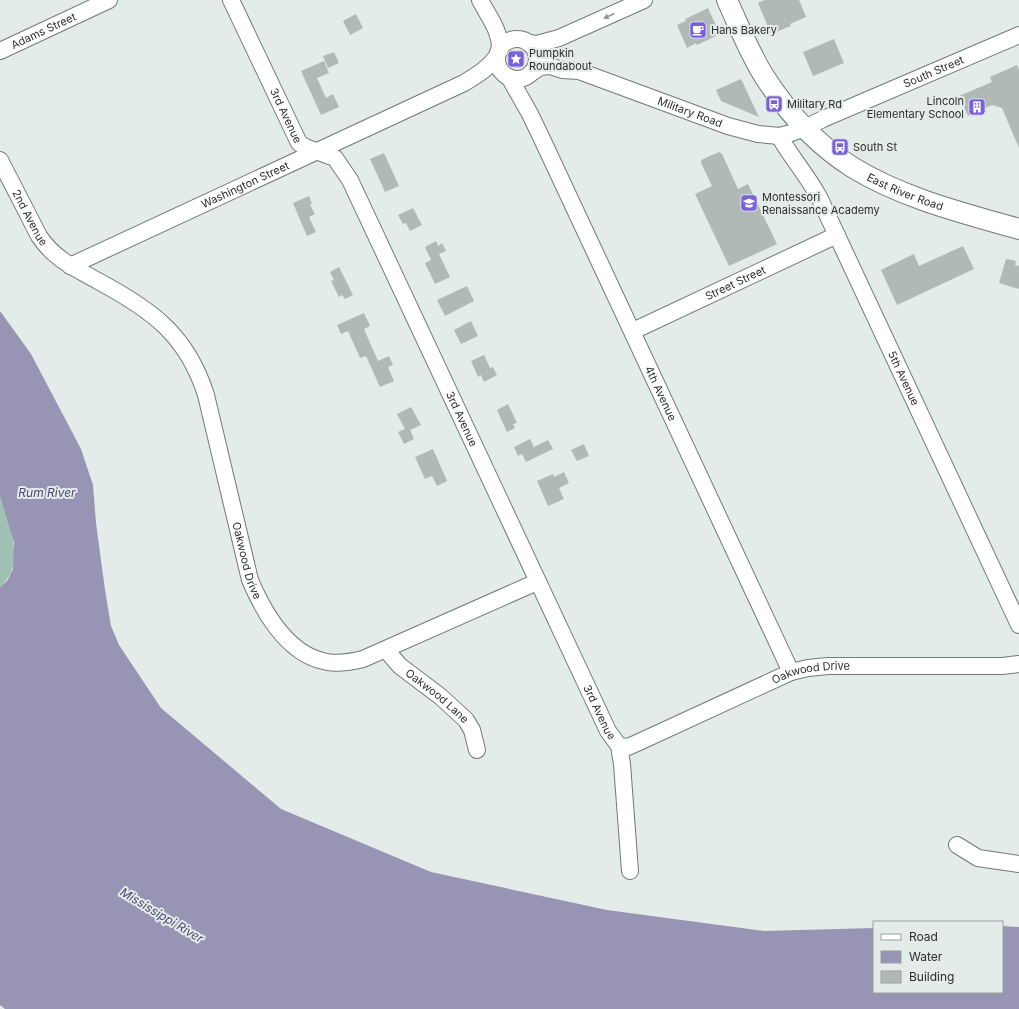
<svg xmlns="http://www.w3.org/2000/svg" width="1019" height="1009" viewBox="0 0 1019 1009" font-family="Inter,sans-serif">
<style>
.green{fill:#9fc0b3}
.water{fill:#9795b3}
.building{fill:#b1b9b6}
.lines{fill:none;stroke-linecap:round;stroke-linejoin:round}
.minor-casing{stroke:#727a77;stroke-width:18}
.major-casing{stroke:#727a77;stroke-width:22}
.minor{stroke:#fff;stroke-width:16}
.major{stroke:#fff;stroke-width:20}
.oneway{fill:#959696}
.labels{text-anchor:middle;dominant-baseline:central;stroke-width:4;stroke-linejoin:round;paint-order:stroke}
.poi-label{font-size:11px;fill:#2b2e2d;stroke:#e3ece8;text-anchor:start}
.street-label{font-size:11px;fill:#2b2e2d;stroke:#e3ece8}
.water-label{font-size:12px;font-style:italic;fill:#4c4674;stroke:#e3ece8}
</style>
<rect width="100%" height="100%" fill="#e3ece8"/>
<!-- green -->
<path class="green" d="M0,496c9,29 27,68 0,91z"/>
<!-- water -->
<path class="water" d="M0,311l31,43 50,95 12,36 3,38 9,67 6,36 8,19 42,63 120,101 150,63 176,38 157,21 110,-3v64h128v-66l17,1v82h-1014l-5,-4v-418l7,-6 6,-12 1,-26 -14,-47z"/>
<!-- building -->
<path class="building" d="M765,0h34l7,17 -16,7 1,2 -20,8 -13,-31z
M708,8l12,26 -23,11 -1,-2 -9,5 -10,-23 9,-4 -1,-2z
M356,14l7,14 -13,7 -7,-14z
M834,39l10,24 -31,13 -10,-24z
M334,52l5,11 -11,5 -5,-12z
M324,61l5,12 -12,5 9,20 7,-4 6,13 -18,8 -20,-44z
M1017,65l2,5v78l-17,-40 -10,-3 -24,11 -9,-20 33,-14 -2,-5z
M741,79l18,38 -38,-16 -5,-11z
M719,152l3,2 16,35 10,-5 29,60 -48,22 -34,-72 17,-8 -11,-23v-2l2,-2z
M384,153l15,33 -14,6 -15,-33z
M309,196l3,8 -2,1 5,9 -6,3 7,15 -9,4 -14,-33z
M413,208l9,17 -12,6 -4,-8 -3,1 -5,-9z
M436,241l2,5 4,-3 4,8 -7,3 11,23 -15,7 -10,-21 6,-3 -6,-13z
M963,246l11,23 -77,36 -16,-35 33,-16 5,12z
M1006,259l10,2 -1,4 4,1v23l-20,-6z
M339,267l14,28 -8,4 -3,-4 -3,2 -8,-16 3,-1 -4,-8z
M467,286l7,15 -29,15 -8,-16z
M364,313l6,13 -6,3 14,32 11,-5 4,9 -5,2 6,14 -14,6 -14,-31 -6,2 -12,-27 -7,3 -4,-9z
M471,321l7,15 -17,8 -7,-14z
M484,355l6,13 3,-1 4,8 -13,7 -3,-7 -3,2 -7,-16z
M508,404l9,19 -4,1 2,4 -8,4 -10,-22z
M411,407l10,18 -11,5 4,9 -10,5 -6,-12 7,-3 -8,-15z
M530,439l4,8 14,-7 5,9 -27,13 -4,-8 -4,2 -4,-9z
M584,444l5,12 -12,5 -6,-11z
M433,449l14,32 -10,5 -5,-10 -7,3 -10,-22z
M564,472l5,11 -10,5 5,11 -16,7 -11,-25 16,-7 1,3z"/>
<g class="lines">
<defs>
<g id="minor">
<path id="s1" d="M231,0l68,143 6,4 30,11 15,22 243,519 15,32 11,15 3,18 8,107"/>
<path d="M480,0c8,16 21,31 20,50"/>
<circle cx="517" cy="59" r="20"/>
<path d="M528,43l9,1 22,-6 85,-38"/>
<path id="s2" d="M0,51l109,-51"/>
<path id="s3" d="M531,73l9,-6 10,-1 12,4 17,1 149,55 30,8 21,2 12,-3 14,-5 18,-9 196,-84"/>
<path id="s4" d="M509,77l21,37 12,25 249,533"/>
<path id="s5" d="M779,136c12,21 28,39 40,61l200,428"/>
<path id="s6" d="M0,160l39,76c15,23 36,32 59,45 54,29 89,54 108,114l44,185c14,33 38,75 77,82 12,2 24,0 36,-3l174,-77"/>
<path id="s7" d="M70,266l394,-183c13,-8 25,-15 33,-27"/>
<path id="s8" d="M633,331l204,-96"/>
<path id="s9" d="M386,650l14,16 41,31 25,23 6,10 5,20"/>
<path id="s10" d="M619,746l9,1 9,-4 154,-71 17,-4 20,-2h174l17,-2"/>
<path d="M957,845l21,13 41,6"/>
</g>
<g id="major">
<path id="s11" d="M727,0c12,26 22,52 37,76 23,36 52,68 88,91 50,31 111,46 167,62"/>
</g>
</defs>
<!-- minor casing -->
<use href="#minor" class="minor-casing"/>
<!-- major casing -->
<use href="#major" class="major-casing"/>
<!-- minor -->
<use href="#minor" class="minor"/>
<!-- major -->
<use href="#major" class="major"/>
</g>
<!-- one-way arrows -->
<defs><path id="oneway-solid" d="M-6-.8H1V-3.2L6.5 0L1 3.2V.8H-6Z"/></defs>
<use class="oneway" href="#oneway-solid" transform="translate(609 16) rotate(156)"/>
<!-- icons -->
<defs>
<symbol id="cafe-square" viewBox="-11 -11 22 22"><rect x="-9" y="-9" width="18" height="18" rx="4" fill="#7a61dc" stroke="#e3ece8"/><path d="M-5.5-4.5H6V0H3Q3 3.5 0 3.5H-2.5Q-5.5 3.5-5.5 0ZM3-3.2v2h1.7v-2ZM-6 4.5H4V6H-6Z" fill="#fff"/></symbol>
<symbol id="sight-square" viewBox="-11 -11 22 22"><rect x="-9" y="-9" width="18" height="18" rx="4" fill="#7a61dc" stroke="#e3ece8"/><path d="M0-6L1.8-2.2L6-1.7L2.9 1.2L3.7 5.4L0 3.3L-3.7 5.4L-2.9 1.2L-6-1.7L-1.8-2.2Z" fill="#fff"/></symbol>
<symbol id="bus-square" viewBox="-11 -11 22 22"><rect x="-9" y="-9" width="18" height="18" rx="4" fill="#7a61dc" stroke="#e3ece8"/><path d="M-5-6H5V4H4V6H2V4H-2V6H-4V4H-5ZM-3.5-4V0h7V-4ZM-3.5 1.2v1.5H-2V1.2ZM2 1.2v1.5H3.5V1.2Z" fill="#fff"/></symbol>
<symbol id="building-square" viewBox="-11 -11 22 22"><rect x="-9" y="-9" width="18" height="18" rx="4" fill="#7a61dc" stroke="#e3ece8"/><path d="M-4-6H4V6H1V3H-1V6H-4ZM-2.5-4.3h1.7v1.8h-1.7ZM.8-4.3h1.7v1.8H.8ZM-2.5-1h1.7V.8h-1.7ZM.8-1h1.7V.8H.8Z" fill="#fff"/></symbol>
<symbol id="school-square" viewBox="-11 -11 22 22"><rect x="-9" y="-9" width="18" height="18" rx="4" fill="#7a61dc" stroke="#e3ece8"/><path d="M0-5L7-2L0 1L-7-2ZM-4 1L0 2.5L4 1V4Q0 6-4 4Z" fill="#fff"/></symbol>
</defs>
<g fill-rule="evenodd">
<use href="#cafe-square" x="688" y="20" width="20" height="20"/>
<use href="#sight-square" x="506" y="49" width="20" height="20"/>
<use href="#bus-square" x="764" y="94" width="20" height="20"/>
<use href="#building-square" x="967" y="97" width="20" height="20"/>
<use href="#bus-square" x="830" y="137" width="20" height="20"/>
<use href="#school-square" x="739" y="193" width="20" height="20"/>
</g>
<g class="labels">
<!-- poi labels -->
<g class="poi-label">
<text x="711" y="30">Hans Bakery</text>
<text x="529" y="53">Pumpkin<tspan x="529" dy="13">Roundabout</tspan></text>
<text x="964" y="101" text-anchor="end">Lincoln<tspan x="964" dy="13">Elementary School</tspan></text>
<text x="787" y="104">Military Rd</text>
<text x="853" y="147">South St</text>
<text x="762" y="197">Montessori<tspan x="762" dy="13">Renaissance Academy</tspan></text>
</g>
<!-- street labels -->
<g class="street-label">
<text stroke="none"><textPath href="#s2" startOffset="48">Adams Street</textPath></text>
<text stroke="none"><textPath href="#s3" startOffset="429">South Street</textPath></text>
<text stroke="none"><textPath href="#s3" startOffset="169">Military Road</textPath></text>
<text stroke="none"><textPath href="#s1" startOffset="128">3rd Avenue</textPath></text>
<text stroke="none"><textPath href="#s7" startOffset="193">Washington Street</textPath></text>
<text stroke="none"><textPath href="#s11" startOffset="271">East River Road</textPath></text>
<text stroke="none"><textPath href="#s6" startOffset="65">2nd Avenue</textPath></text>
<text stroke="none"><textPath href="#s8" startOffset="113">Street Street</textPath></text>
<text stroke="none"><textPath href="#s5" startOffset="273">5th Avenue</textPath></text>
<text stroke="none"><textPath href="#s4" startOffset="351">4th Avenue</textPath></text>
<text stroke="none"><textPath href="#s1" startOffset="488">3rd Avenue</textPath></text>
<text stroke="none"><textPath href="#s6" startOffset="493">Oakwood Drive</textPath></text>
<text stroke="none"><textPath href="#s10" startOffset="208">Oakwood Drive</textPath></text>
<text stroke="none"><textPath href="#s9" startOffset="69">Oakwood Lane</textPath></text>
<text stroke="none"><textPath href="#s1" startOffset="812">3rd Avenue</textPath></text>
</g>
<!-- water labels -->
<g class="water-label">
<text x="47" y="492">Rum River</text>
<text transform="translate(162 915) rotate(31)">Mississippi River</text>
</g>
</g>
<!-- legend -->
<rect x="873" y="921" width="130" height="72" fill="#e3ece8" stroke="#99a09d"/>
<rect x="881" y="934" width="20" height="6" fill="#ffffff" stroke="#99a09d"/>
<text x="909" y="941" font-size="12" fill="#2b2e2d">Road</text>
<rect x="881" y="951" width="20" height="12" fill="#9795b3" stroke="#99a09d"/>
<text x="909" y="961" font-size="12" fill="#2b2e2d">Water</text>
<rect x="881" y="971" width="20" height="12" fill="#b1b9b6" stroke="#99a09d"/>
<text x="909" y="981" font-size="12" fill="#2b2e2d">Building</text>
</svg>
